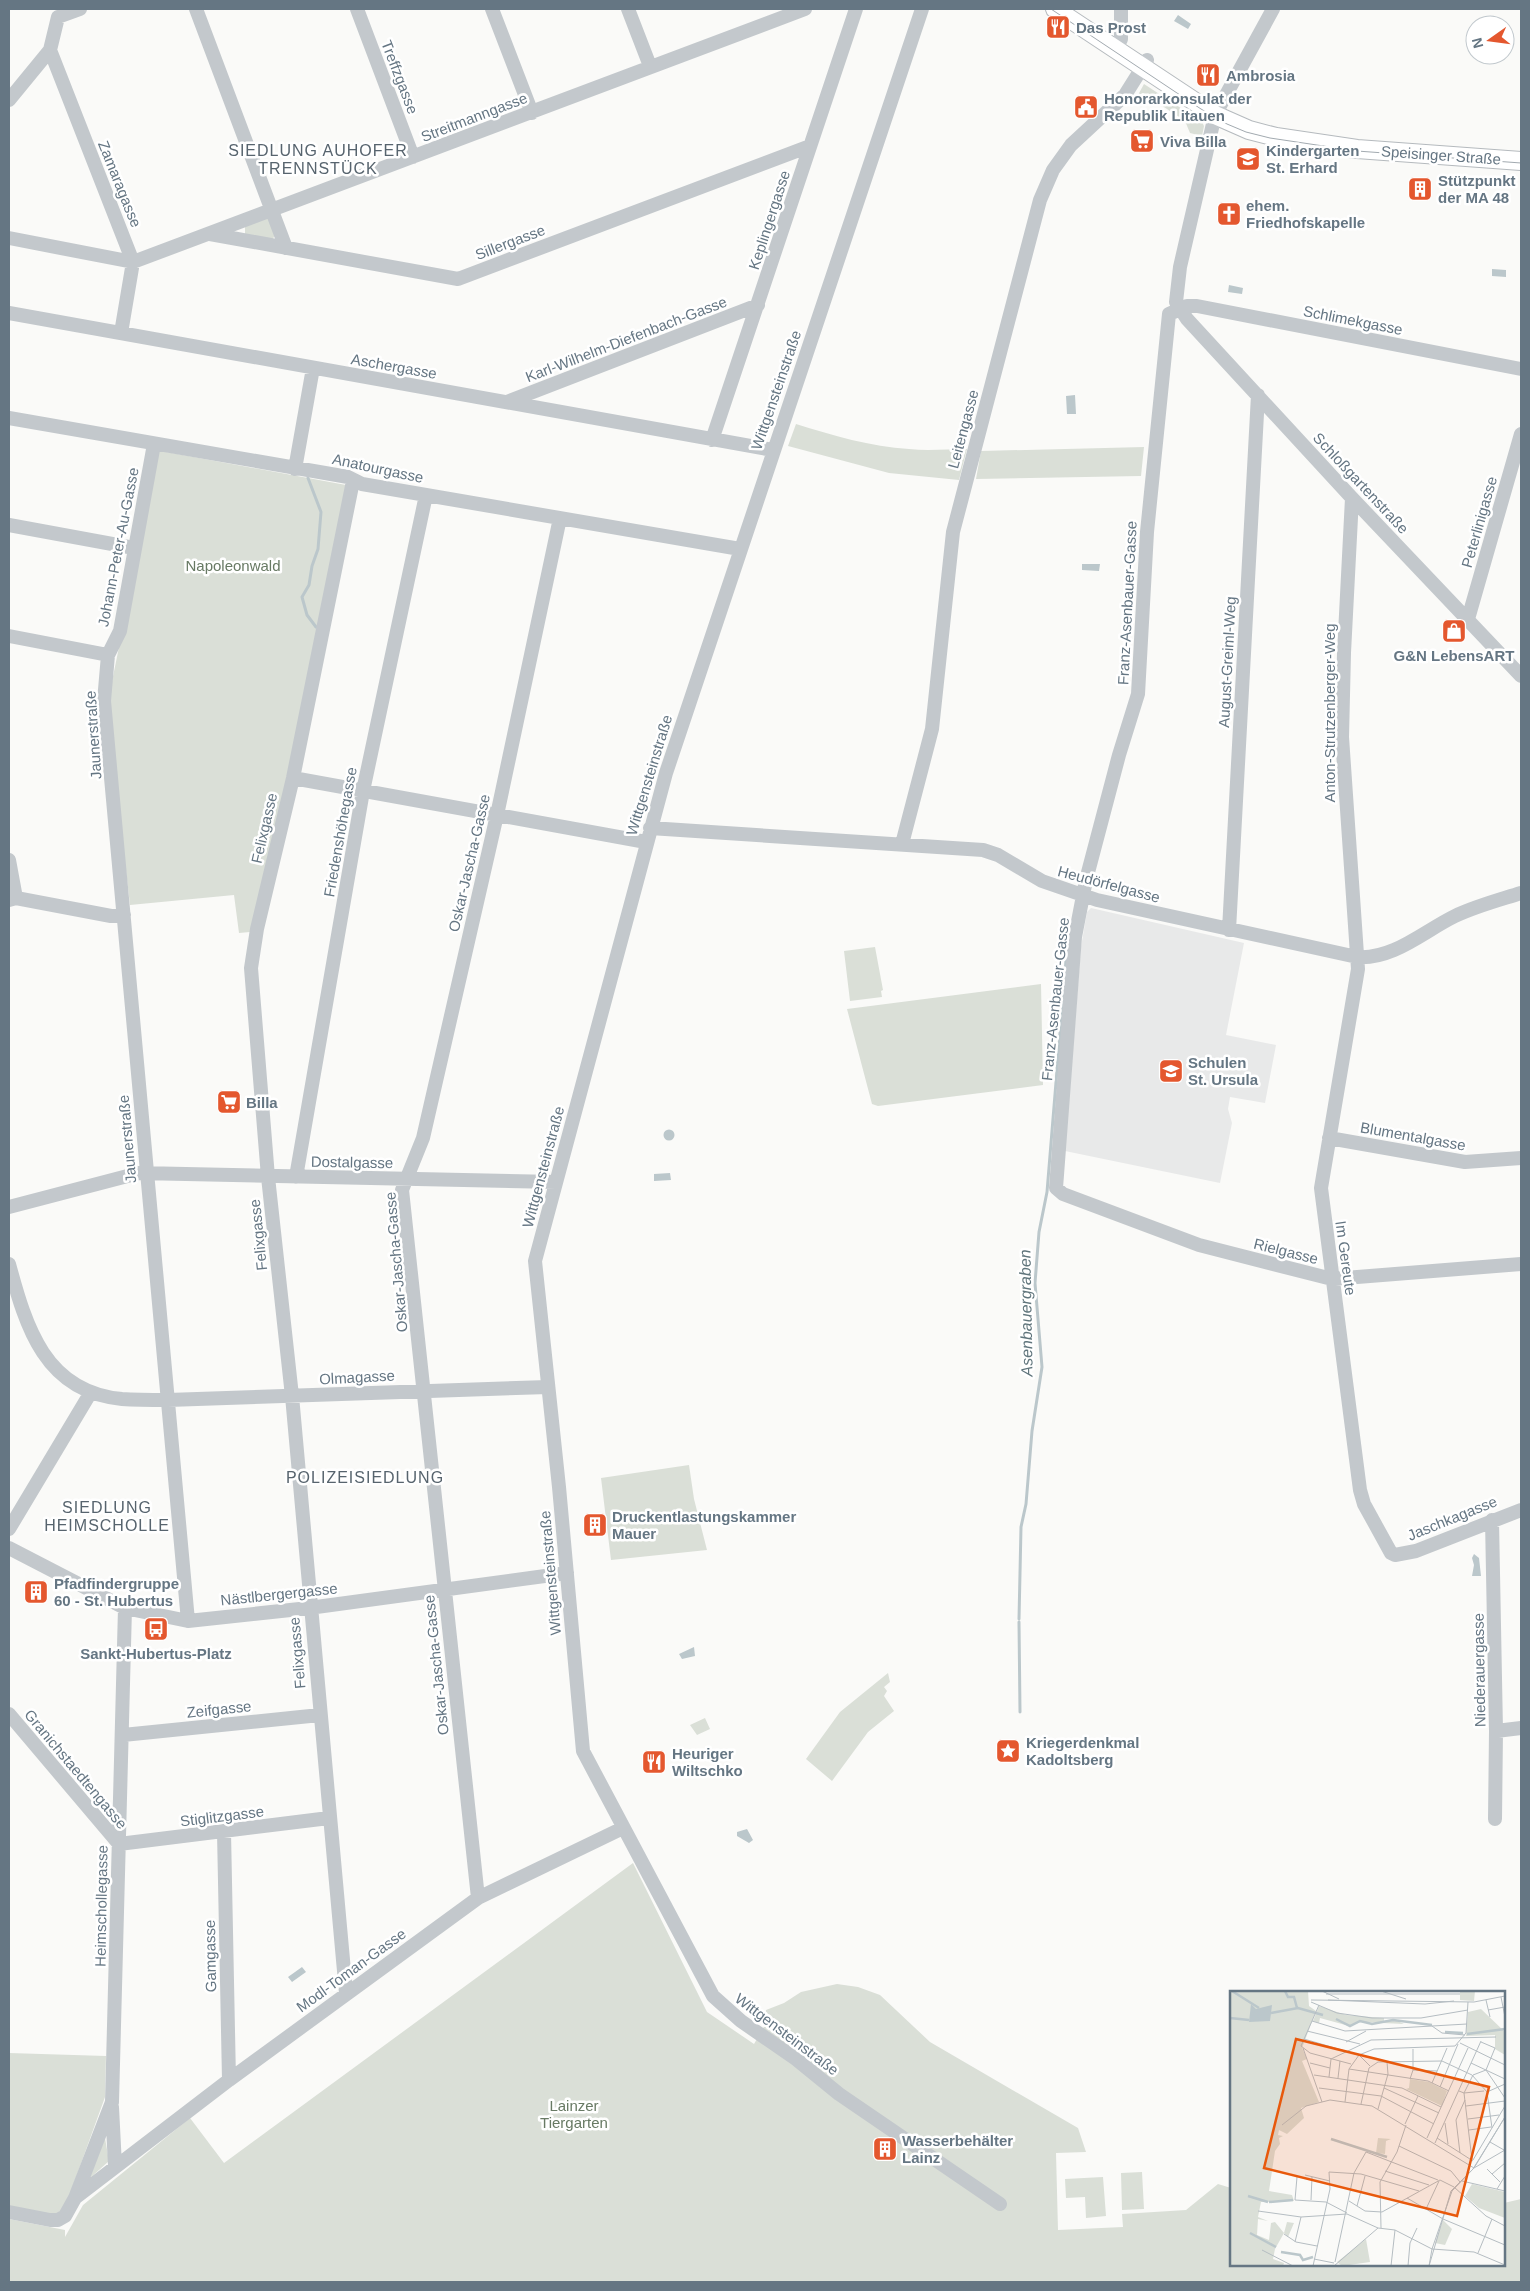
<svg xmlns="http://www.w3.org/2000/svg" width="1530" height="2291" viewBox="0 0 1530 2291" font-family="Arial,sans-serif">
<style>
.built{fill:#e8e9e9}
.green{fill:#dadfd7}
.water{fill:#bbc7cb}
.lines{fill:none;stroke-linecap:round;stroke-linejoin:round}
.stream{stroke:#bbc7cb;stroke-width:3}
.major-casing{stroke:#b5babe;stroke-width:20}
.minor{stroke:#c3c8cc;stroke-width:14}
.major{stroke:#fff;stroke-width:18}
.tram{stroke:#a2aab0;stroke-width:1}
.labels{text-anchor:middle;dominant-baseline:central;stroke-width:5;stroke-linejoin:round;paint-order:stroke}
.poi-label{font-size:15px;font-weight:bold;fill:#657683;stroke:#fff;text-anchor:start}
.street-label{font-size:15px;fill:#657683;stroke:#fff}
.park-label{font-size:15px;fill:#687a64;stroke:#fff}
.neighbourhood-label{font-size:16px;letter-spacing:1px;fill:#57646e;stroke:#fff}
.water-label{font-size:16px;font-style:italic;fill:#60757c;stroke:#fff}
.inset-river{fill:none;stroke:#bbc7cb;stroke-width:2.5}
.inset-road{fill:none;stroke:#b5bdc2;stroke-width:1}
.view{fill:#e8590c;fill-opacity:0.15;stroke:#e8590c;stroke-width:2.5}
.inset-edge{fill:none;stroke:#657683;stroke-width:2.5}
</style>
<rect width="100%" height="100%" fill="#fafaf8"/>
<!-- built -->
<path class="built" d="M1091,908l153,35 -18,92 50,10 -11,58 -35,-6 -2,12 4,14 -12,60 -155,-32 16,-204 6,-35z"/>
<!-- green -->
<path class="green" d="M1144,84l58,38 2,4 -2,10 -12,-3 -5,-12 -42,-28 -5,2z
M263,218l8,1 5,15 -4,6 -27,-4v-11z
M796,424c36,11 75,23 113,25 19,2 39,0 58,0l-8,31 -70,-7 -101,-27z
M1144,447l-3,29 -165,3 5,-28z
M161,451l185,34 -57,285 -39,162 -11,1 -5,-38 -104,10 -18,-156 -2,-58 49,-239z
M875,947l8,43 -2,1 1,6 -32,4 -6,-50z
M1041,984l2,101 -165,21 -6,-2 -25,-95z
M689,1465l5,34 13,51 -96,10 -10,-82z
M888,1673l2,9 -6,5 3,4 -3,5 10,15 -26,21 -36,49 -26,-22 34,-47z
M705,1718l5,11 -13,6 -7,-10z
M633,1863l74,149 47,32 11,-19 1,-15 18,-7 17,-11 36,-8 21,3 22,8 50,47 148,86 8,24 -30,1 2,77 65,-3 -1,-13 64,-4 32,-26 13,4v77h273v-62l17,-4v83h-1512v-63l56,11v7l18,-32 107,-87 34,45z
M9,2053l97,3 -1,41 -39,108 -7,8 -7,1 -43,-7z
M105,2138l4,23 -20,18z
M1142,2172l2,37 -22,1 -1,-37z
M1103,2177l3,39 -20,2 -1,-21 -19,1 -1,-19z"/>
<!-- water -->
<path class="water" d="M1178,15l13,9 -3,5 -14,-8z
M1492,269l14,1v7l-14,-1z
M1229,285l14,3 -1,6 -14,-2z
M1075,395l1,19h-9l-1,-18z
M1082,564h18l-1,7 -17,-1z
M663.5 1135a5.5 5.5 0 1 1 11 0a5.5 5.5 0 1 1-11 0Z
M670,1173l1,7 -17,1v-7z
M1474,1554l5,4 2,18h-9l2,-11 -2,-7z
M694,1647l1,9 -13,3 -3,-5z
M747,1829l6,11 -4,3 -12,-7v-4z
M302,1967l4,5 -14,10 -4,-5z"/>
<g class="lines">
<!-- stream -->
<path class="stream" d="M308,478l13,34 -3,37 -6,17 -3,19 -7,12 5,18 9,12
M1019,1619l2,-92 5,-23 6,-73 10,-64 -7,-84 4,-51 8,-40 20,-244
M1019,1622l1,90"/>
<defs>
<path id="major" d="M1055,9l160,106 34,15 27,7 81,12 164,12"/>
</defs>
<!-- major casing -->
<use href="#major" class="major-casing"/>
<!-- minor -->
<path class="minor" d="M196,9l90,239
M357,9l56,148
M492,9l40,104
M628,9l22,57
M922,9l-256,764 -131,488 24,226 24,264 130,245 28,25 55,38 43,35 161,110
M1273,9l-58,106 -35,152 -4,35 11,17 165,179 169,178
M58,17l22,-8
M1116,49l5,-10v-30
M50,50l83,212 -12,71
M9,100l41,-50 8,-33
M210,234l248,45 352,-133
M9,238l124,24 672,-253
M9,313l764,137
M1521,369l-324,-63h-10l-18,8 -22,218 -9,162 -19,61 -33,125 -11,57 -19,251 7,6 136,51 133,34 189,-15
M507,402l251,-97
M9,418l339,59 14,7 378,65
M712,440l144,-431
M154,444l-34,187 -12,24 -4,46 84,920
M295,469l18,-101
M1352,498l-8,155 -2,84 16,232 -37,219 39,302 4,14 27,49 4,2 21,-4 105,-41
M9,525l125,23
M1468,619l53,-185
M9,636l99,19
M293,778l353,64
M650,828l333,22 15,5 44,26 55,19 260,57c36,3 67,-26 98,-41 21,-10 44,-16 66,-23
M902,844l30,-115 21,-197 87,-332 13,-30 18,-25 54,-50 22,-35
M9,860l7,38
M9,900l7,-2 95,18 13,-1
M1229,930l29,-535
M1329,1138l136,24 56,-4
M296,1177l67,-386 63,-296
M9,1207l130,-34 417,9
M9,1264c17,63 36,128 113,135 15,1 31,1 46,1l380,-13
M1492,1520l4,211 -1,88
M9,1529l82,-137
M9,1548l116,60 63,13 121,-13 258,-35
M9,1714l110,130 210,-26
M1496,1731l25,-3
M123,1735l197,-20
M224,1832l5,248
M478,1898l-76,-708 21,-52 74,-323 63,-297
M346,1993l-54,-597 -24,-219 -17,-209 6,-39 36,-151 60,-297
M112,2107l3,59
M75,2198l154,-118 249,-182 145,-70
M9,2212l41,8h8l7,-4 10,-18 37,-96 13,-494"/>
<!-- major -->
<use href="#major" class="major"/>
<!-- tram -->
<path class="tram" d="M1051,9l150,100 26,15 19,8 24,6 87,13 164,12"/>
</g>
<!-- icons -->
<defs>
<symbol id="restaurant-square" viewBox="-11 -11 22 22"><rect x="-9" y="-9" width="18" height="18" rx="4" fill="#e4572e" stroke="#fff"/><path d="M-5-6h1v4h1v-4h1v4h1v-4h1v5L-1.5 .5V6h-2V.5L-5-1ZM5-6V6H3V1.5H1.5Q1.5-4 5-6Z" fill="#fff"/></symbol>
<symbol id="civic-square" viewBox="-11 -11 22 22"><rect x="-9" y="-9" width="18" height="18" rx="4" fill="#e4572e" stroke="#fff"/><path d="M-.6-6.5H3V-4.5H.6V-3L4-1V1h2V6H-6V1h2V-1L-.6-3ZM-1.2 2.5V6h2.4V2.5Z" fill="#fff"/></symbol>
<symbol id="supermarket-square" viewBox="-11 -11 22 22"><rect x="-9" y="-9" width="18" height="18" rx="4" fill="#e4572e" stroke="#fff"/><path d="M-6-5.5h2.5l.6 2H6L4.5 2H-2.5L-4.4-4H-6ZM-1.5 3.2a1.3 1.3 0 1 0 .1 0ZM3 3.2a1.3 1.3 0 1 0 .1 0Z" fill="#fff"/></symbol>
<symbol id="school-square" viewBox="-11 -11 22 22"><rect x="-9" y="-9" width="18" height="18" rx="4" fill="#e4572e" stroke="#fff"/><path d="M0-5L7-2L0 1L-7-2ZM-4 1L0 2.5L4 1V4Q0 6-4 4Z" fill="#fff"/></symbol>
<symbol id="building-square" viewBox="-11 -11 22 22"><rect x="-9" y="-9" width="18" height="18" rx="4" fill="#e4572e" stroke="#fff"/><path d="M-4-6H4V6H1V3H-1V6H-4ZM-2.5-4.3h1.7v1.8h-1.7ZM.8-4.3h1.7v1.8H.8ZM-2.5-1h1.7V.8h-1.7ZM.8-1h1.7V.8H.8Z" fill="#fff"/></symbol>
<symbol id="church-square" viewBox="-11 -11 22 22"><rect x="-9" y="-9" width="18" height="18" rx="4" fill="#e4572e" stroke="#fff"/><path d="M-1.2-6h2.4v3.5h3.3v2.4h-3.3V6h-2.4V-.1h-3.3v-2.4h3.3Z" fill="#fff"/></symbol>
<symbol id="shop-square" viewBox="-11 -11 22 22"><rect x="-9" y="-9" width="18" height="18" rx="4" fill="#e4572e" stroke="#fff"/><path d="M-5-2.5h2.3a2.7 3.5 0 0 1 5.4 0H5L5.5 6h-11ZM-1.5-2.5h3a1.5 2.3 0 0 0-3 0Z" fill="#fff"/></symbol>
<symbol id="bus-square" viewBox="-11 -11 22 22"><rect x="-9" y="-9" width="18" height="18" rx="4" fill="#e4572e" stroke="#fff"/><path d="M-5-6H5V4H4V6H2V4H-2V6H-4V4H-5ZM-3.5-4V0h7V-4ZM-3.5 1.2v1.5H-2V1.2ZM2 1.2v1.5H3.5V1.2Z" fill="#fff"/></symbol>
<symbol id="sight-square" viewBox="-11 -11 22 22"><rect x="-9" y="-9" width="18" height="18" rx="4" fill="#e4572e" stroke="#fff"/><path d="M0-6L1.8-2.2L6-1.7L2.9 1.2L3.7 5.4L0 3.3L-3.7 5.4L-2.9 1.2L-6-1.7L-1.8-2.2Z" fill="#fff"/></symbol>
</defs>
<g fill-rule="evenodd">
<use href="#restaurant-square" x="1044" y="13" width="28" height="28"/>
<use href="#restaurant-square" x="1194" y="61" width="28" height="28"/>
<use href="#civic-square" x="1072" y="93" width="28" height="28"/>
<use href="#supermarket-square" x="1128" y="127" width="28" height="28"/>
<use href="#school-square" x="1234" y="145" width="28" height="28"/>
<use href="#building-square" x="1406" y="175" width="28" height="28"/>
<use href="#church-square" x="1215" y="200" width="28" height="28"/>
<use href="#shop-square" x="1440" y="617" width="28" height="28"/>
<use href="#school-square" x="1157" y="1057" width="28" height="28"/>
<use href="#supermarket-square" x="215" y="1088" width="28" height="28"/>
<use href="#building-square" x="581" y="1511" width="28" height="28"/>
<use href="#building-square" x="22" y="1578" width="28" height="28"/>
<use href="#bus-square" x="142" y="1615" width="28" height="28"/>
<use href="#sight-square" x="994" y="1737" width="28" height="28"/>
<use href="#restaurant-square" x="640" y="1748" width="28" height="28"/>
<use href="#building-square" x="871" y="2135" width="28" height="28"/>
</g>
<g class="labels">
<!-- poi labels -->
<g class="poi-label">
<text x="1076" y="27">Das Prost</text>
<text x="1226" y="75">Ambrosia</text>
<text x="1104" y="98">Honorarkonsulat der<tspan x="1104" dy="17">Republik Litauen</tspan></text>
<text x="1160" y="141">Viva Billa</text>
<text x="1266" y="150">Kindergarten<tspan x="1266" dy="17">St. Erhard</tspan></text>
<text x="1438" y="180">Stützpunkt<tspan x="1438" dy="17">der MA 48</tspan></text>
<text x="1246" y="205">ehem.<tspan x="1246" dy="17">Friedhofskapelle</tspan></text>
<text x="1454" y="655" text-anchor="middle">G&amp;N LebensART</text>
<text x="1188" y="1062">Schulen<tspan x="1188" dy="17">St. Ursula</tspan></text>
<text x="246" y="1102">Billa</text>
<text x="612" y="1516">Druckentlastungskammer<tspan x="612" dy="17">Mauer</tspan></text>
<text x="54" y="1583">Pfadfindergruppe<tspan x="54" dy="17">60 - St. Hubertus</tspan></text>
<text x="156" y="1653" text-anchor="middle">Sankt-Hubertus-Platz</text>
<text x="1026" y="1742">Kriegerdenkmal<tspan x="1026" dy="17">Kadoltsberg</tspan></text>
<text x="672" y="1753">Heuriger<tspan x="672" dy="17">Wiltschko</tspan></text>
<text x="902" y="2140">Wasserbehälter<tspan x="902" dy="17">Lainz</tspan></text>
</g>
<!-- street labels -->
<g class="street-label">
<text transform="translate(400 77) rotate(69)">Treffzgasse</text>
<text transform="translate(474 117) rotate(-21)">Streitmanngasse</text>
<text transform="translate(1441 155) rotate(4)">Speisinger Straße</text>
<text transform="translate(120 184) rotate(68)">Zamaragasse</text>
<text transform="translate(769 220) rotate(-72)">Keplingergasse</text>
<text transform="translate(510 242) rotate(-21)">Sillergasse</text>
<text transform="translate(1353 320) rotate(11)">Schlimekgasse</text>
<text transform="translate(626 339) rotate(-21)">Karl-Wilhelm-Diefenbach-Gasse</text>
<text transform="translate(394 366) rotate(10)">Aschergasse</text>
<text transform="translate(776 390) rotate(-71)">Wittgensteinstraße</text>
<text transform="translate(963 429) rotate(-75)">Leitengasse</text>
<text transform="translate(378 468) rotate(12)">Anatourgasse</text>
<text transform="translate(1361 483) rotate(47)">Schloßgartenstraße</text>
<text transform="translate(1479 522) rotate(-74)">Peterlinigasse</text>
<text transform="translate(118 547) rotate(-79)">Johann-Peter-Au-Gasse</text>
<text transform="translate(1127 603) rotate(-87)">Franz-Asenbauer-Gasse</text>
<text transform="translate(1227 662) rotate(-87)">August-Greiml-Weg</text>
<text transform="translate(1329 713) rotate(-90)">Anton-Strutzenberger-Weg</text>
<text transform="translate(93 735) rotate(-94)">Jaunerstraße</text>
<text transform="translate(649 775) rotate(-73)">Wittgensteinstraße</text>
<text transform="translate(264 828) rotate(-77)">Felixgasse</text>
<text transform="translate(340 832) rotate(-80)">Friedenshöhegasse</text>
<text transform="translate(469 863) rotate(-77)">Oskar-Jascha-Gasse</text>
<text transform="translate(1109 884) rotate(15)">Heudörfelgasse</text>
<text transform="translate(1055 999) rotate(-84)">Franz-Asenbauer-Gasse</text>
<text transform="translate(1413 1136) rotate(10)">Blumentalgasse</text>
<text transform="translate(127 1139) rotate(-95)">Jaunerstraße</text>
<text transform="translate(352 1162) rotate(1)">Dostalgasse</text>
<text transform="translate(543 1167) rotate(-75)">Wittgensteinstraße</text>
<text transform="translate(258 1235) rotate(-96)">Felixgasse</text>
<text transform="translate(1286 1251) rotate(14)">Rielgasse</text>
<text transform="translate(1346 1258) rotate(82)">Im Gereute</text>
<text transform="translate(396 1262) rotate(-95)">Oskar-Jascha-Gasse</text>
<text transform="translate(357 1377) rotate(-3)">Olmagasse</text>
<text transform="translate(1452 1518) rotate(-22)">Jaschkagasse</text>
<text transform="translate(550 1573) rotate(-95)">Wittgensteinstraße</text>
<text transform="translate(279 1594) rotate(-6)">Nästlbergergasse</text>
<text transform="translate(297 1653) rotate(-95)">Felixgasse</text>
<text transform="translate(436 1665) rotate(-96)">Oskar-Jascha-Gasse</text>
<text transform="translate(1479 1670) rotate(-91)">Niederauergasse</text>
<text transform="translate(219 1709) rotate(-6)">Zeifgasse</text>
<text transform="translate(76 1769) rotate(50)">Granichstaedtengasse</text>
<text transform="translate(222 1816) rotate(-7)">Stiglitzgasse</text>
<text transform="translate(101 1906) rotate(-89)">Heimschollegasse</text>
<text transform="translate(210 1956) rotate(-91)">Gamgasse</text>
<text transform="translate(351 1970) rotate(-36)">Modl-Toman-Gasse</text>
<text transform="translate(787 2034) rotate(37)">Wittgensteinstraße</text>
</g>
<!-- park labels -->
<g class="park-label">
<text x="233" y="565">Napoleonwald</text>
<text x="574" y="2105">Lainzer<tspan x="574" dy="17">Tiergarten</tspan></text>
</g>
<!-- neighbourhood labels -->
<g class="neighbourhood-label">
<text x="318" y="150">SIEDLUNG AUHOFER<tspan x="318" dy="18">TRENNSTÜCK</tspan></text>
<text x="365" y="1477">POLIZEISIEDLUNG</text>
<text x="107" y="1507">SIEDLUNG<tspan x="107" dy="18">HEIMSCHOLLE</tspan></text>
</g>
<!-- water labels -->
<g class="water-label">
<text transform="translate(1026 1313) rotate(-91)">Asenbauergraben</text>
</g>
</g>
<!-- overview -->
<g transform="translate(1230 1991)">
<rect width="275" height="275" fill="#fafaf8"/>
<path d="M0,0h78l1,15 7,5 -14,37 5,11 -5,2 17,41 -18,6 3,10 -17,16 -8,-4 -1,5 5,1 -4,2 1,6 -5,7 -6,40 23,4 2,6 -33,1 -3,15 10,4 -10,-2 -1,16 12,5 2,-17 4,-1 9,11 3,-11 7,1 -6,14 -4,-4 -9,16 -2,10 11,4 -1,3h-53zM230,0h15l-1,10 -14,-1zM89,15l27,9 38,3v3l9,-2 11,5 -43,-2 -12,4 -29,-8 -1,5 -6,-2zM251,18l24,23v23l-10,-6v-14l-29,1 2,-24zM180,88l19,3 18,9 -5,15 -36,-17 3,-1zM148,147l13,1 -5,2 -1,13 -9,-1zM242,193l33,8v26l-26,-10 -14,-12zM213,229l9,9 -7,16 -10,-2zM136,248l4,23 -28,4 -5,-4z" fill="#dadfd7"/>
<path d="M21,13l5,5 16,-4 -2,16 -21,1z" fill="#bbc7cb"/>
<path class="inset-river" d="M2,0l27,17M55,0l3,6h6l3,11M41,22l27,-5 25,7M0,27l19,2M106,28l14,7 10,-5 12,3 21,-4 39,5M215,41l18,1M237,43l38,-5M101,148l56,18M18,205l20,6M39,211l24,-2M20,242l26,14M51,261l19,3 3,5 10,-3"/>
<path class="inset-road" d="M92,0l17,8M151,0l25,8M96,3h134M271,6l4,20M81,9l163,2 31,-6M98,9l97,4 29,-3M256,9l4,17M81,11l26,11 35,5h49l47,-8M89,14l-18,41 9,7 41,11M258,19l17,-3M82,30l33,10 122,-7M202,35l10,7 23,2M77,40l53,13M74,48l55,16 11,11M116,51l20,-11M230,52l45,22M73,57l19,54M80,72l20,5M241,72l34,16M119,78l79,12 21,10M183,79l24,1M256,79l19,28M84,84l88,13 39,19M99,86l2,-18 40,-19 125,-3M108,87l2,-17M180,88l3,-9v-21M202,92l15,-35M210,96l18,-43M89,97l62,8 53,28M154,97l55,25M229,100l5,2 20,-2M257,101l5,36M257,101l18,-8M115,111l4,-33 10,-14 15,-6 81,-3 11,-13 2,-31M131,113l8,-36 9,-6 64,-1 30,14 15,17M236,115l39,-5M148,118l10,-35 -1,-12M238,128l31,-4M215,132l3,21M175,133l13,-28M52,134l24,-19 24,-6 42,6 102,62M239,139l22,-3M197,147l41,-90M207,147l36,23M260,151l14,8M205,152l46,-102M169,155l52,25 9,11M230,162l-4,-33 9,-20M242,169l-8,-67 9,-18 13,-5 9,-22 -14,-6M243,169l32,-54M244,177l31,-18M257,178l13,13M155,180l44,14M262,183l13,-11M75,184l25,6M67,186l-2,23 31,2 21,11M232,190l43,10M267,198l8,-13M177,207l36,21 62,26M81,209l1,-23M119,210l16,10 17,1 58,-32 14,7 32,29 19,10M127,215l8,-30M196,218l13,-28M28,220l43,6 46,-3 31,14M151,237l-1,-46 17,-30 9,-27M54,243l12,8 21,4M65,251l6,-25M32,259l31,16M248,262l14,-34M84,268l20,4M105,271l19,-89 12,-21 72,28M83,275l17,-77 -1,-17 32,2 58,17M104,275l44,-38 17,2M161,275l4,-36 37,19 20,-58 21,-22 32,-52M178,275l2,-23 7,-15M199,275l3,-17 42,3 31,13M199,275l22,-75 23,-23 31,-51"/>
<path class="view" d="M66,48l193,48 -32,129 -193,-48z"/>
<rect width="275" height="275" class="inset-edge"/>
</g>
<!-- border -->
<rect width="1530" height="2291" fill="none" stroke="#657683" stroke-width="20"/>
<!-- north arrow -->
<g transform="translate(1490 40) rotate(256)"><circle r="24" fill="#ffffff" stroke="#c1c8cd"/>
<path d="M0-4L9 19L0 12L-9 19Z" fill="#e4572e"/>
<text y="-8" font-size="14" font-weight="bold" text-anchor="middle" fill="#657683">N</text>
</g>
</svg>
